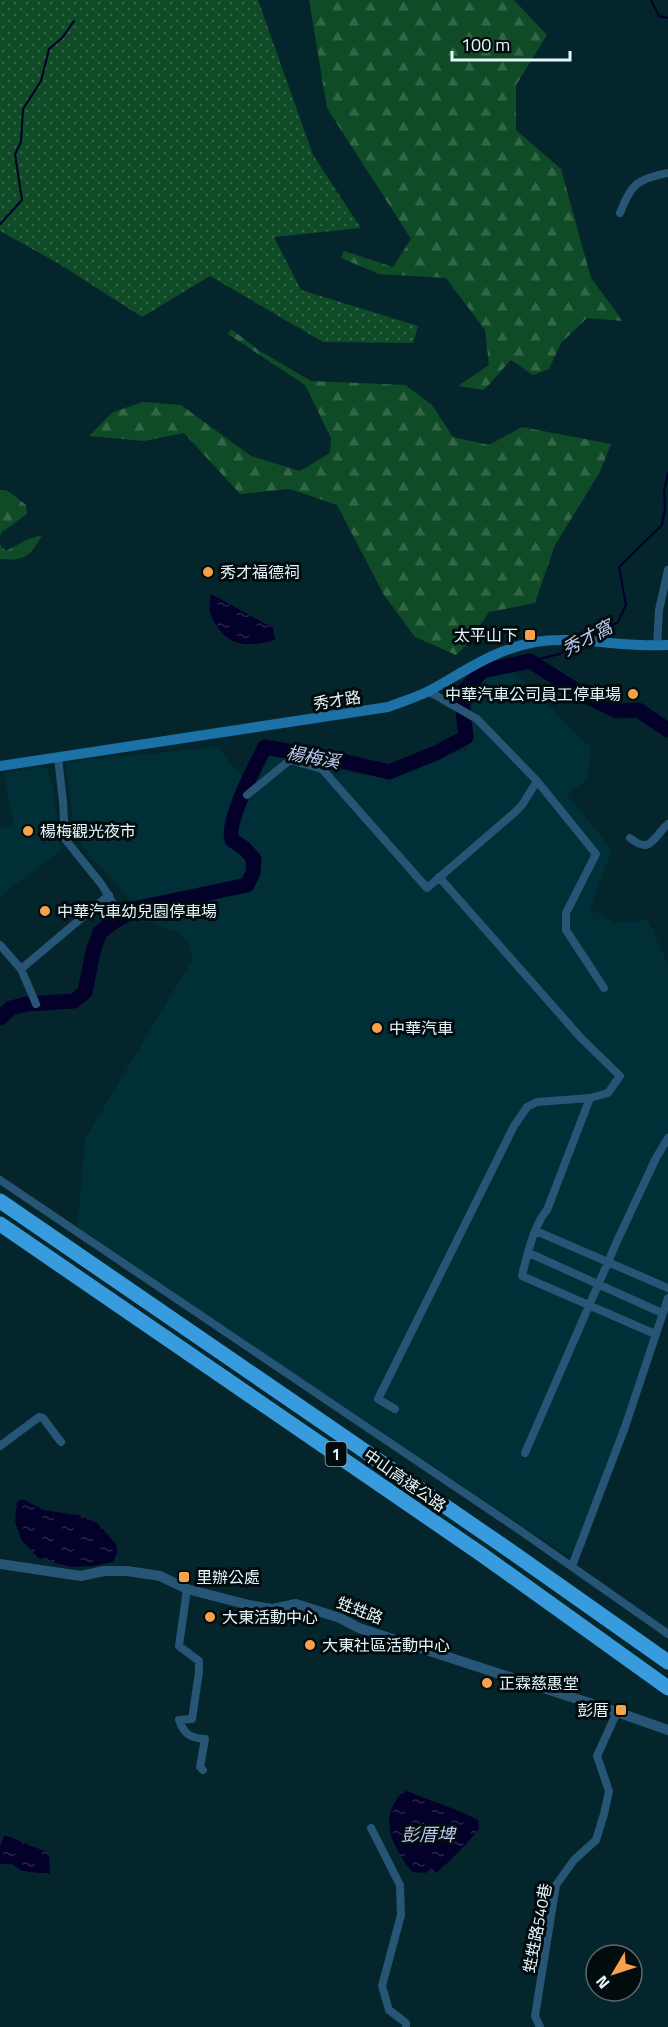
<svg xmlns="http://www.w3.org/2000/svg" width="668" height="2027" viewBox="0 0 668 2027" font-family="'Titillium Web','Noto Sans TC',sans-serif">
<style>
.built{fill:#012f37}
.grass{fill:url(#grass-dots)}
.forest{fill:url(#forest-firs)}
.water{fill:url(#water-ripples)}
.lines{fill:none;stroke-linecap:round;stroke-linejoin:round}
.stream{stroke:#03002a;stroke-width:2}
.river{stroke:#03002a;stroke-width:15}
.minor{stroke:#265576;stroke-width:8}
.tertiary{stroke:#265576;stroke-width:10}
.secondary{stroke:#1c71a7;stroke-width:10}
.motorway{stroke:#379bdd;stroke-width:15}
.poi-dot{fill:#f8a14a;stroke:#020c0e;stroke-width:2}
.labels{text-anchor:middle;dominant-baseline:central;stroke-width:6;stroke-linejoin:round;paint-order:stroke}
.shield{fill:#020c0e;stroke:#a2b0b4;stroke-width:1.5}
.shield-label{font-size:15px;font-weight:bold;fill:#e6f7fb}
.poi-label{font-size:16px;fill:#e6f7fb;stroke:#020c0e;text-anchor:start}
.street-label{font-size:16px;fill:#e6f7fb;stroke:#020c0e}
.water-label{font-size:18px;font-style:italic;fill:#bdc9ef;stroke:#020c0e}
</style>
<defs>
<pattern id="grass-dots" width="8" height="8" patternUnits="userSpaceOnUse" patternTransform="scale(1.5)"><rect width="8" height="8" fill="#104b27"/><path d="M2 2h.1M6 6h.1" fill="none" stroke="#336647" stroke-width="1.8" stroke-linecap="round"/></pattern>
<pattern id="forest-firs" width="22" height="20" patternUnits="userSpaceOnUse" patternTransform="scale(1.5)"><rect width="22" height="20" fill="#104b27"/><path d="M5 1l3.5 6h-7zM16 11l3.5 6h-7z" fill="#336647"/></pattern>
<pattern id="water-ripples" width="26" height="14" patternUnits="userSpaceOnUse" patternTransform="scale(1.5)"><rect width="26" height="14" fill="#03002a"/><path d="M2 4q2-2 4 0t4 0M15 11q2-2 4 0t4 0" fill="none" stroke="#28264a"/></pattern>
</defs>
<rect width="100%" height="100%" fill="#04252b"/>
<!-- built -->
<path class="built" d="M504,662l87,85 -4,32 -20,16 45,54 -22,60 26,14 32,-3 20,45v348l-39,92 -44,142 -19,8 -489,-327 8,-89 107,-179 -2,-14 -13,-14 -29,-11 -72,-82 -11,-77 152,-15 35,41 14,-34 95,21 106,-26 5,-27v-36z
M40,767l7,2 8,24 1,41 6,15 -62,48v-69l14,-2 -10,-53z"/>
<!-- grass -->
<path class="grass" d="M0,0h258l55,155 48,73 -87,9 27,53 117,36 -5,17 -90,-1 -113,-66 -68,41 -86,-55 -56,-31z"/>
<!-- forest -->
<path class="forest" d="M309,0h205l33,35 -31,50v45l45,39 30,109 32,43 -36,-3 -26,25 -12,26 -16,6 -22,-15 -27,30 -26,-4 31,-21 -4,-35 -39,-52 -67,-4 -38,-16 3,-7 49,16 18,-28 -84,-131z
M231,329l29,22 51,30 94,4 27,20 21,32 36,8 33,-18 89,17 -11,28 -45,73 -20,58 -46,9 -22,32 -11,11 -41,-18 -31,-42 -47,-90 -47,-16 -50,5 -56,-61 -40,8 -55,-5 24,-24 30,-10 38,3 70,51 49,15 30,-18 1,-15 -26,-53 -77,-51z
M0,490l8,1 18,14 1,9 -25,18 -2,4z
M42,535c-12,22 -17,26 -42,24v-14l6,6 20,-11z"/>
<!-- water -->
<path class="water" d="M211,594l62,34 2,12c-24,6 -44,9 -59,-15 -7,-10 -8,-19 -5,-31z
M23,1499l20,11 40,6 14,7 19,21 1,9 -4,9 -20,4 -23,1 -32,-9 -17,-19 -6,-18 2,-19z
M405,1790c24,11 49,17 73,30l1,9c-13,16 -27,30 -43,44l-4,-5 -7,5 -13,-1c-20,-25 -36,-56 -7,-82z
M5,1835l44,18 1,21 -28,-3 -10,-7h-12v-19z"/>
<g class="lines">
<!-- stream -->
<path class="stream" d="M651,0l8,16 9,2
M0,224l22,-24 -7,-46 6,-12 2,-33 18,-28 8,-32 13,-11 12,-17
M592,636l26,-14 8,-17 -7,-38 43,-42 3,-17 -1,-16 4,-19
M530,661l30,-7 16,-9"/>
<!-- river -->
<path class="river" d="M0,1018l11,-10 16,-4 47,-3 11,-9 8,-40 7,-20 15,-11 23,-13 109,-23 6,-12 1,-14 -10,-11 -12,-8c-7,-16 24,-76 33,-93l73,13 51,12 47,-19 30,-16 -5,-43 21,-23 48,-10 52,33 35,17 21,-1 30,20"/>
<!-- minor -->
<path class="minor" d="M620,213c11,-29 17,-34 48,-40
M657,646l2,-36 9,-40
M428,691l49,28 60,62 59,73 -30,59v17l38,58
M58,757l5,45 2,37 37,46 15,25
M247,795l43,-35 32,9 105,119 86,-74 9,-9 15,-24
M630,838c21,17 23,-1 38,-14
M0,945l21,24 15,35
M21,969l88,-74
M590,1098l-43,112c-12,13 -21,48 -25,66l133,58
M0,1180l518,349 150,105
M536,1231l132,57
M529,1253l133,60
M395,1409l-17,-10 136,-273 13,-19 10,-5 53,-4 18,-5 12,-17 -39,-38 -142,-161
M0,1446l39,-29 4,1 18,24
M525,1453l93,-214 38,-81 12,-20
M572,1566l53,-139 43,-129
M187,1589l-8,57 20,15v11l-7,47 -13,1c5,14 11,18 26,19l-5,28 3,3
M371,1828l29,57 1,30 -19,71 7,24 17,13v4
M540,2027l-5,-11 21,-131 18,-25 22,-20 8,-26 5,-23 -12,-35 20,-44"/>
<!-- tertiary -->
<path class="tertiary" d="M0,1564l81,12 23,-5h23l33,5 27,13 62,16 23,4 24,-5 44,14 19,10 258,84 51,18"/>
<!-- secondary -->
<path class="secondary" d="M0,766l388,-59c13,-5 26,-9 39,-15 36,-19 65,-42 108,-50 40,-7 90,6 133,3"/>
<!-- motorway -->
<path class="motorway" d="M0,1201l509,349 159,112
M0,1224l481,330 187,134"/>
</g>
<!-- markers -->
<g class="poi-dot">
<circle cx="208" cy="572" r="6"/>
<rect x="524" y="629" width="12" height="12" rx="3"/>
<circle cx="633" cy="694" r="6"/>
<circle cx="28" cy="831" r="6"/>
<circle cx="45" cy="911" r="6"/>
<circle cx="377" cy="1028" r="6"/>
<rect x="178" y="1571" width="12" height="12" rx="3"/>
<circle cx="210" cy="1617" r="6"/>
<circle cx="310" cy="1645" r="6"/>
<circle cx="487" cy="1683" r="6"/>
<rect x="615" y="1704" width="12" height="12" rx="3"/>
</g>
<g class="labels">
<!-- shield labels -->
<rect class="shield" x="325.5" y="1442" width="21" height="24" rx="4.5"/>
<g class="shield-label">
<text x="336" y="1454">1</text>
</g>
<!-- poi labels -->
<g class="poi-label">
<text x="220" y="572">秀才福德祠</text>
<text x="518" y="635" text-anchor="end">太平山下</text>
<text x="621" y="694" text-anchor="end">中華汽車公司員工停車場</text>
<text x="40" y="831">楊梅觀光夜市</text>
<text x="57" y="911">中華汽車幼兒園停車場</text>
<text x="389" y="1028">中華汽車</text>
<text x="196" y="1577">里辦公處</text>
<text x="222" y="1617">大東活動中心</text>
<text x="322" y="1645">大東社區活動中心</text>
<text x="499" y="1683">正霖慈惠堂</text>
<text x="609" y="1710" text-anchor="end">彭厝</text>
</g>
<!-- street labels -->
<g class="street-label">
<text transform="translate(337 700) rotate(-9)">秀才路</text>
<text transform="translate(405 1480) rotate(35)">中山高速公路</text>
<text transform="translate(360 1610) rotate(21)">甡甡路</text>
<text transform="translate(537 1928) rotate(-79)">甡甡路540巷</text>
</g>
<!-- water labels -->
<g class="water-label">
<text transform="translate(587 638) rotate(-28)">秀才窩</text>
<text transform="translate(313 757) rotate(11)">楊梅溪</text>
<text x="428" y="1834">彭厝埤</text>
</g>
</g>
<!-- north arrow -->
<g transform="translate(614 1973) rotate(231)"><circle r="28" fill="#020c0e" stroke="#5d6a6d" stroke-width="1.5"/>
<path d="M0-4.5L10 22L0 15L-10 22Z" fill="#f8a14a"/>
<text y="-9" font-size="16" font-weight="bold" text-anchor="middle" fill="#e6f7fb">N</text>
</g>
<!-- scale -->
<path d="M452 51v9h118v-9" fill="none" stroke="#e6f7fb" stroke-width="3"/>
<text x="461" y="51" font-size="18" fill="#e6f7fb" stroke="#020c0e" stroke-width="4.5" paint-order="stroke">100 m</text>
</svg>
